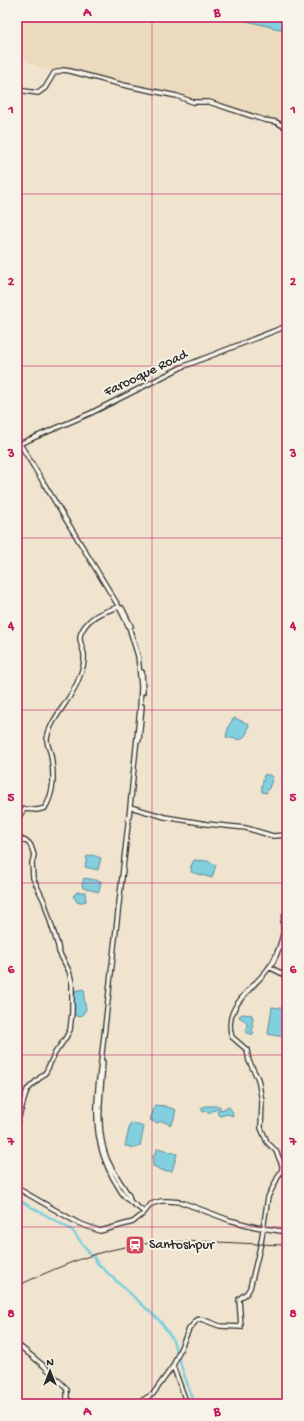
<svg xmlns="http://www.w3.org/2000/svg" width="304" height="1421" viewBox="0 0 304 1421" font-family="'Gochi Hand',sans-serif">
<style>
.built{fill:#ebdabd}
.water{fill:#81cfdf;stroke:#5f8d97}
.lines{fill:none;stroke-linecap:round;stroke-linejoin:round}
.canal{stroke:#81cfdf;stroke-width:2.5}
.secondary-casing{stroke:#2b2b2b;stroke-width:6}
.secondary{stroke:#f7f3e8;stroke-width:3.5}
.rail{stroke:#2b2b2b;stroke-width:1}
.grid{fill:none;stroke:#c2185b;stroke-width:1;stroke-opacity:0.55}
.labels{text-anchor:middle;dominant-baseline:central;stroke-width:4;stroke-linejoin:round;paint-order:stroke}
.street-label{font-size:14px;fill:#2b2b2b;stroke:#f7f3e8}
.poi-label{font-size:14px;fill:#2b2b2b;stroke:#f7f3e8;text-anchor:start}
.neatline{fill:none;stroke:#c2185b;stroke-width:1.5}
.grid-label{font-size:13px;text-anchor:middle;font-weight:bold;fill:#c2185b}
</style>
<rect width="100%" height="100%" fill="#f0e4cf"/>
<filter id="ink" filterUnits="userSpaceOnUse"><feTurbulence type="fractalNoise" baseFrequency=".025" numOctaves="2"/><feDisplacementMap in="SourceGraphic" scale="8" xChannelSelector="R" yChannelSelector="G"/><feConvolveMatrix kernelMatrix="1 2 1 2 8 2 1 2 1" color-interpolation-filters="sRGB"/></filter>
<g filter="url(#ink)">
<!-- built -->
<path class="built" d="M17,17h214l56,14v93l-80,-24h-15l-10,-5 -70,-14 -46,-12 -16,2 -12,-4 -11,-6 -10,-9z"/>
<!-- water -->
<path class="water" d="M231,17h56v14z
M234,718l15,6c-1,6 -2,12 -9,16l-14,-3 3,-12z
M265,774l7,2 1,1 -4,11 -3,5 -4,-1c-1,-4 0,-11 2,-14l-1,-1z
M92,855l9,3 -3,12 -13,-3 2,-11z
M194,860l13,1 9,4 -4,13 -21,-6 1,-3 -2,-1z
M84,878l17,3 -2,11 -16,-4 -1,-3z
M77,892h8l1,9 -8,2 -5,-7z
M83,989l2,2 -1,8 2,10 -5,8 -5,-1 -3,-7 2,-18z
M272,1007l15,2v29l-19,-4z
M243,1014l9,1 1,3 -1,6 1,1 -1,6 2,2 -3,2 -1,-2h-4l1,-11 -8,-5 1,-2z
M155,1105l10,1 11,4 -3,12 -2,3 -9,-4 -5,2 -7,-3z
M206,1106h14v4l9,-3 3,4 1,5 -6,-2 -6,2 -3,-1 -1,-6 -5,2 -3,3 -3,-3 -3,1 -2,-4z
M131,1123l13,4 -4,19 -4,2 -11,-2 5,-22z
M158,1148l19,6 -5,17h-8l-11,-5v-9z"/>
<g class="lines">
<!-- canal -->
<path class="canal" d="M17,1199l55,31 18,24
M93,1256l5,8 62,57 12,17 22,66"/>
<defs>
<path id="secondary" d="M17,90l21,3 7,-5 9,-15 9,-3 7,1 53,14 54,11 16,6h16l55,18 12,2 11,6
M20,444l99,163 10,20 9,29 3,30 -1,22 -10,99 -32,281c-3,34 -1,60 15,90 4,6 7,13 12,19 5,5 13,10 19,15
M17,445l74,-32 91,-46 105,-41
M122,608l9,18
M142,672l1,20
M139,740l3,-34
M130,807l35,10 42,7 39,4 27,8 14,-1
M17,820l7,-11 13,1 8,-2c10,-18 9,-33 6,-53 -1,-5 -4,-10 -4,-15 1,-19 26,-42 32,-62 3,-7 6,-16 5,-24 -3,-13 -8,-15 1,-28 9,-12 21,-15 34,-19
M17,837l12,6 2,3 3,9 -2,8 1,15 11,23 14,45 1,6 10,19 3,12v29l-2,18 -5,9 -10,14 -9,19 -19,18 -10,33
M269,967l18,9
M103,1062c-2,32 -8,66 4,97 6,13 15,25 22,37l1,4
M17,1188l61,35 22,8 33,-9 10,-8 8,-10 10,-3h7l13,1 48,18 27,7 31,5
M17,1344l27,22 21,21 2,3v9l7,5
M136,1404l17,-10 20,-28
M187,1404l-14,-38 16,-37 8,-9 4,-1 19,7 21,1 -2,-28 8,-6 3,-5 11,-45 7,-46 14,-28v-4l-6,-14 -9,-9 -6,-14 1,-27 -4,-22 -9,-18 -2,-11 -15,-13c-11,-33 27,-51 41,-75 4,-8 8,-19 10,-28 1,-4 0,-7 0,-10 0,-5 2,-10 4,-15"/>
</defs>
<!-- secondary casing -->
<use href="#secondary" class="secondary-casing"/>
<!-- secondary -->
<use href="#secondary" class="secondary"/>
<!-- rail -->
<path class="rail" d="M17,1286c33,-15 67,-31 103,-38 53,-12 113,-4 167,-3"/>
</g>
</g>
<!-- grid -->
<path class="grid" d="M152,17v1387M17,194h270M17,366h270M17,538h270M17,710h270M17,883h270M17,1055h270M17,1227h270"/>
<!-- icons -->
<defs>
<symbol id="station-square" viewBox="-11 -11 22 22"><rect x="-9" y="-9" width="18" height="18" rx="4" fill="#d1495b" stroke="#f7f3e8"/><path d="M-3-6H3Q5-6 5-4V2Q5 4 3 4L4.5 6H3L1.5 4h-3L-3 6H-4.5L-3 4Q-5 4-5 2V-4Q-5-6-3-6ZM-3.5-4v3h7v-3ZM-3.5 1v1.5H-2V1ZM2 1v1.5H3.5V1Z" fill="#fff"/></symbol>
</defs>
<g fill-rule="evenodd">
<use href="#station-square" x="124" y="1234" width="22" height="22"/>
</g>
<g class="labels">
<!-- street labels -->
<g class="street-label">
<text transform="translate(146 374) rotate(-26)">Farooque Road</text>
</g>
<!-- poi labels -->
<g class="poi-label">
<text x="149" y="1245">Santoshpur</text>
</g>
</g>
<!-- margin -->
<rect width="304" height="1421" fill="none" stroke="#f7f3e8" stroke-width="44"/>
<!-- north arrow -->
<g transform="translate(50 1371)" stroke="#f7f3e8" stroke-width="3" paint-order="stroke">
<path d="M0-3L7 15L0 10L-7 15Z" fill="#2b2b2b"/>
<text y="-6" font-size="11" font-weight="bold" text-anchor="middle" fill="#2b2b2b">N</text>
</g>
<rect x="22" y="22" width="260" height="1377" class="neatline"/>
<g class="grid-label">
<text x="87" y="16">A</text>
<text x="217" y="16">B</text>
<text x="11" y="113">1</text>
<text x="293" y="113">1</text>
<text x="11" y="285">2</text>
<text x="293" y="285">2</text>
<text x="11" y="457">3</text>
<text x="293" y="457">3</text>
<text x="11" y="629">4</text>
<text x="293" y="629">4</text>
<text x="11" y="801">5</text>
<text x="293" y="801">5</text>
<text x="11" y="973">6</text>
<text x="293" y="973">6</text>
<text x="11" y="1145">7</text>
<text x="293" y="1145">7</text>
<text x="11" y="1317">8</text>
<text x="293" y="1317">8</text>
<text x="87" y="1415">A</text>
<text x="217" y="1415">B</text>
</g>
</svg>
